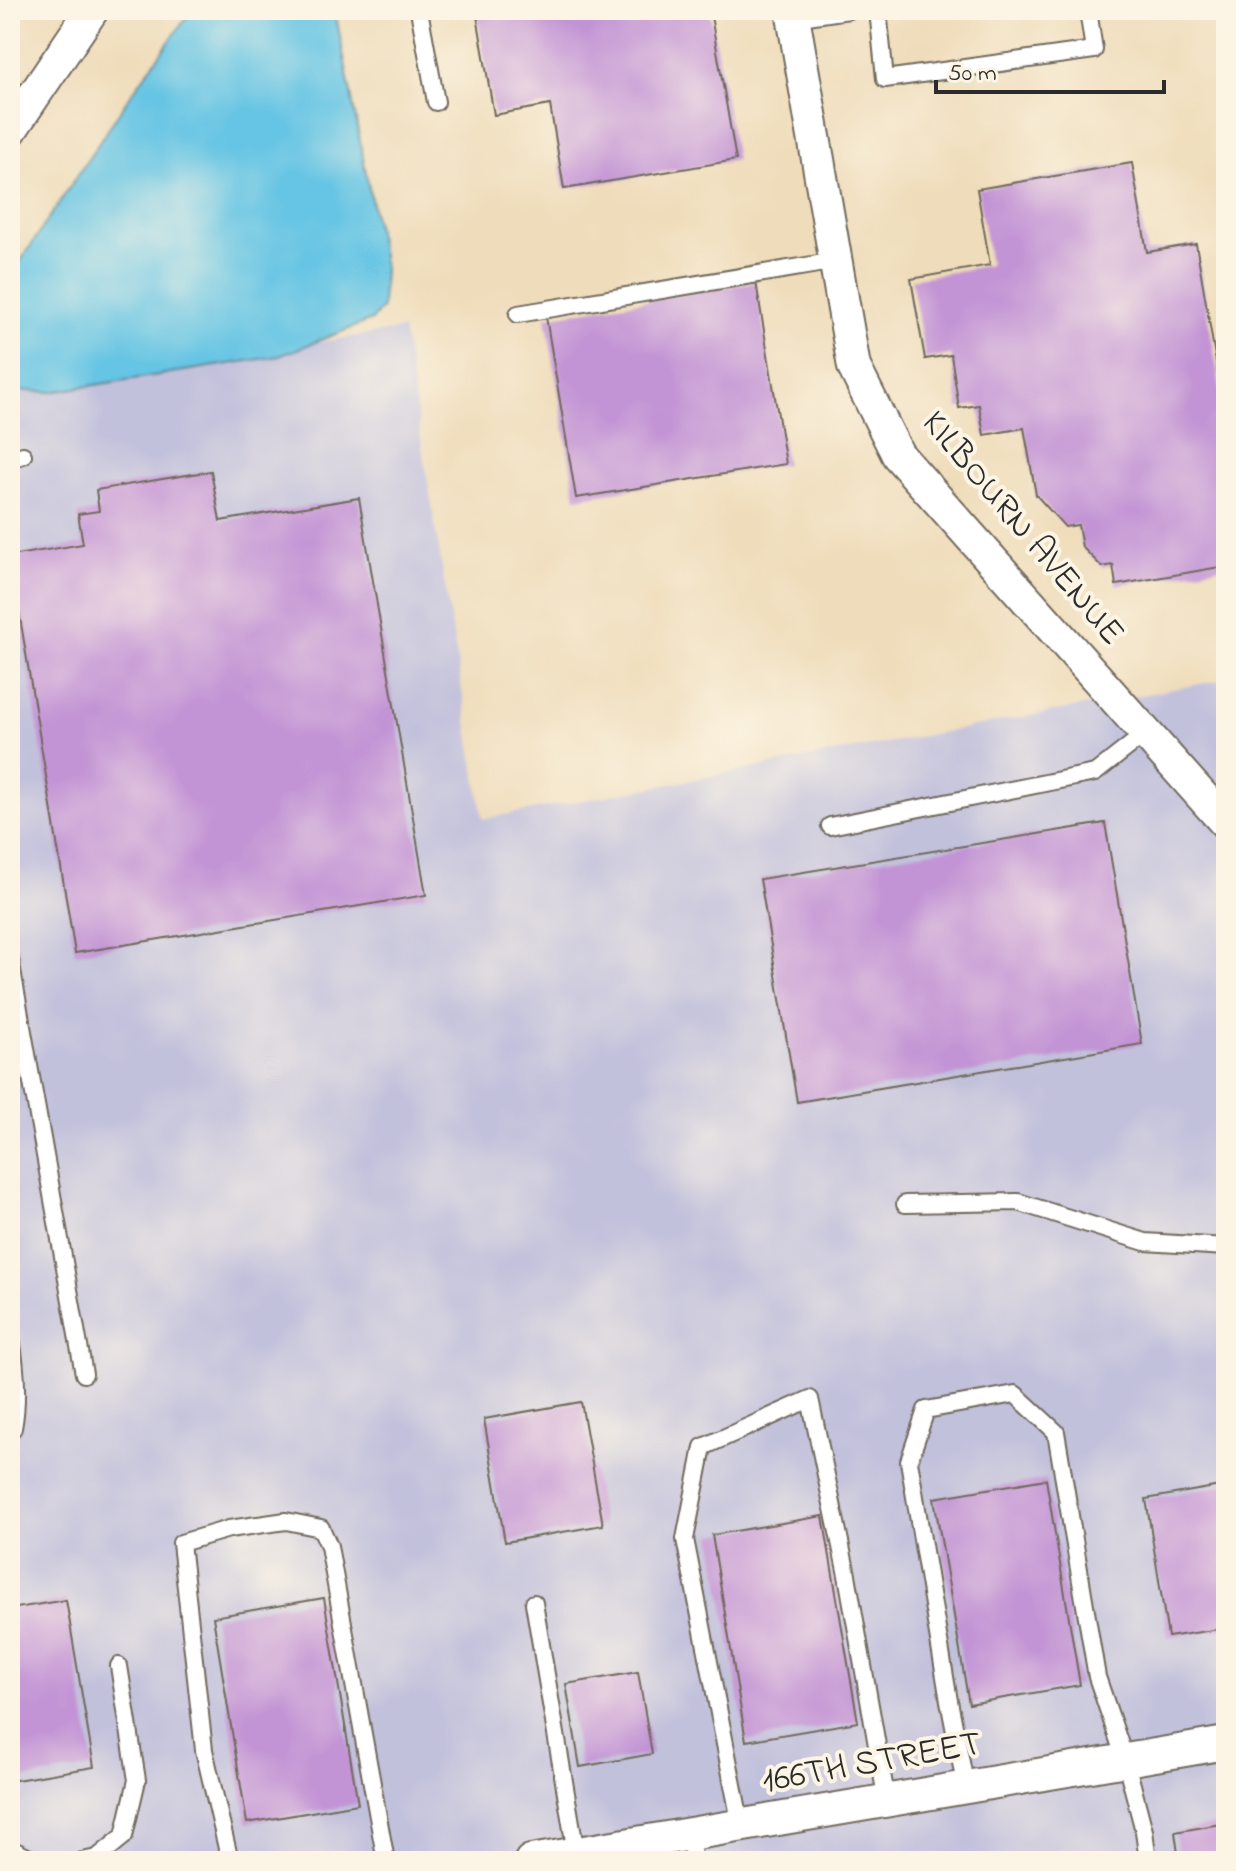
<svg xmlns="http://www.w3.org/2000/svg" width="1236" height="1871" viewBox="0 0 1236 1871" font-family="'Indie Flower',sans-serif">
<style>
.industrial{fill:#c2c1dc}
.water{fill:#66c5e4;stroke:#487888;stroke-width:2}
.building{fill:#c394d5}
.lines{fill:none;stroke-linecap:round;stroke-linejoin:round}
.lane-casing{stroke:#70695d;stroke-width:20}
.street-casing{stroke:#70695d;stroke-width:36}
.lane{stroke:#fff;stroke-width:16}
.street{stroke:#fff;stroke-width:32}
.labels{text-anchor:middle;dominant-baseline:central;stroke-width:8;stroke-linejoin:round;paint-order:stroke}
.street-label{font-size:36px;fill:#2b2b2b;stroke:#fcf5e5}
</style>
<rect width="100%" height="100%" fill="#fcf5e5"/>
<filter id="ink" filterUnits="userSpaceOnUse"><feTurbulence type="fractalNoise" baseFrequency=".0125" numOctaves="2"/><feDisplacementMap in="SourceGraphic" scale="16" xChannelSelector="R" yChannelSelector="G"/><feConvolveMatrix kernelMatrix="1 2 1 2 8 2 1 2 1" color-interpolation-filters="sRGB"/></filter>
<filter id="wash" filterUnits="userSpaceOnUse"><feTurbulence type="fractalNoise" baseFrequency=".006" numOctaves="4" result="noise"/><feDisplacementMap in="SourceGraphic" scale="32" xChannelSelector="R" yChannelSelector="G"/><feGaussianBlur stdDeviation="1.8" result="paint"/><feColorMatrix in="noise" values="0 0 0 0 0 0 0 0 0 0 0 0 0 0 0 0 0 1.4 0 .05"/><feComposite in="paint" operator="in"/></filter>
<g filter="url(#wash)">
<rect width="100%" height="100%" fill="#efdcba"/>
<!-- industrial -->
<path class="industrial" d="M403,329l80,490 743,-140v1182h-1216v-1471z"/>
<!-- water -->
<path class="water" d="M192,10h143l49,257 -2,41 -10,12 -93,36 -229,36 -40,-2v-113l120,-181z"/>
<g id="blocks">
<!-- building -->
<path class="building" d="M476,10h234l26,150 -172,29 -14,-84 -56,10z
M1132,163l15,89 49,-8 30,177v145l-110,19 -3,-20 -11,2 -20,-20 -4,-22 -13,2 -29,-32 -12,-67 -40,7 -5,-30 -20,3 -8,-53 -26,4 -14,-80 79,-14 -13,-76z
M756,282l30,182 -210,34 -30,-181z
M211,471l9,50 139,-23 67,397 -351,58 -65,-397 73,-12 -5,-30 21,-3 -3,-21z
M1105,823l37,221 -345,58 -37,-223z
M581,1402l22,123 -98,17 -21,-123z
M1046,1479l34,206 -111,19 -35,-206z
M1226,1485v143l-58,9 -22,-138z
M823,1516l35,206 -112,19 -34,-206z
M324,1598l34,206 -111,19 -34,-206z
M66,1600l28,167 -84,14v-172z
M638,1672l14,82 -72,13 -14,-83z
M1226,1823v38h-47l-4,-29z"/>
</g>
</g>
<g filter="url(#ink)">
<use href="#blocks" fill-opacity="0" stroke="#70695d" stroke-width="2"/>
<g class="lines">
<defs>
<path id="lane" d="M419,10l17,92
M878,10l7,69 209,-29 -6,-40
M793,18l56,-8
M518,314l318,-53
M10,459l13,-4
M830,826l265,-53 51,-40
M10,959l74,415
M905,1204l113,-2 127,40 81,5
M10,1334c6,31 9,62 3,94l-3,1
M534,1603l42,250
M966,1788l-17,-87 -40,-240 17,-51 89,-16 41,38 41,245 29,85 18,69 4,30
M741,1826l-56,-287 18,-92 107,-48 37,176 40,227
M689,1835l5,26
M10,1853l7,-1 18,9
M82,1861l15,-3 27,-22 13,-56 -18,-114
M230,1861l-26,-111 -23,-207 48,-14 57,-8 35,7 8,18 57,315"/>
<path id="street" d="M792,10l62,357 44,88 328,368
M10,131l82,-121
M531,1861l695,-118"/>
</defs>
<!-- lane casing -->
<use href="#lane" class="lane-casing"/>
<!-- street casing -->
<use href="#street" class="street-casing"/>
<!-- lane -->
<use href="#lane" class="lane"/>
<!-- street -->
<use href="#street" class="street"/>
</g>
</g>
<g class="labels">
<!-- street labels -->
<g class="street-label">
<text transform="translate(1022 529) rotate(50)">KILBOURN AVENUE</text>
<text transform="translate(872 1764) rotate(-10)">166TH STREET</text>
</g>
</g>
<!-- margin -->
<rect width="1236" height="1871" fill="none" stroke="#fcf5e5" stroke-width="40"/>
<!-- scale -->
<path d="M936 80v12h228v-12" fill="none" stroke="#2b2b2b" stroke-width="4"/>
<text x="948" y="80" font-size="24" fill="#2b2b2b" stroke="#fcf5e5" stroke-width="6" paint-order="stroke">50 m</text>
</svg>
